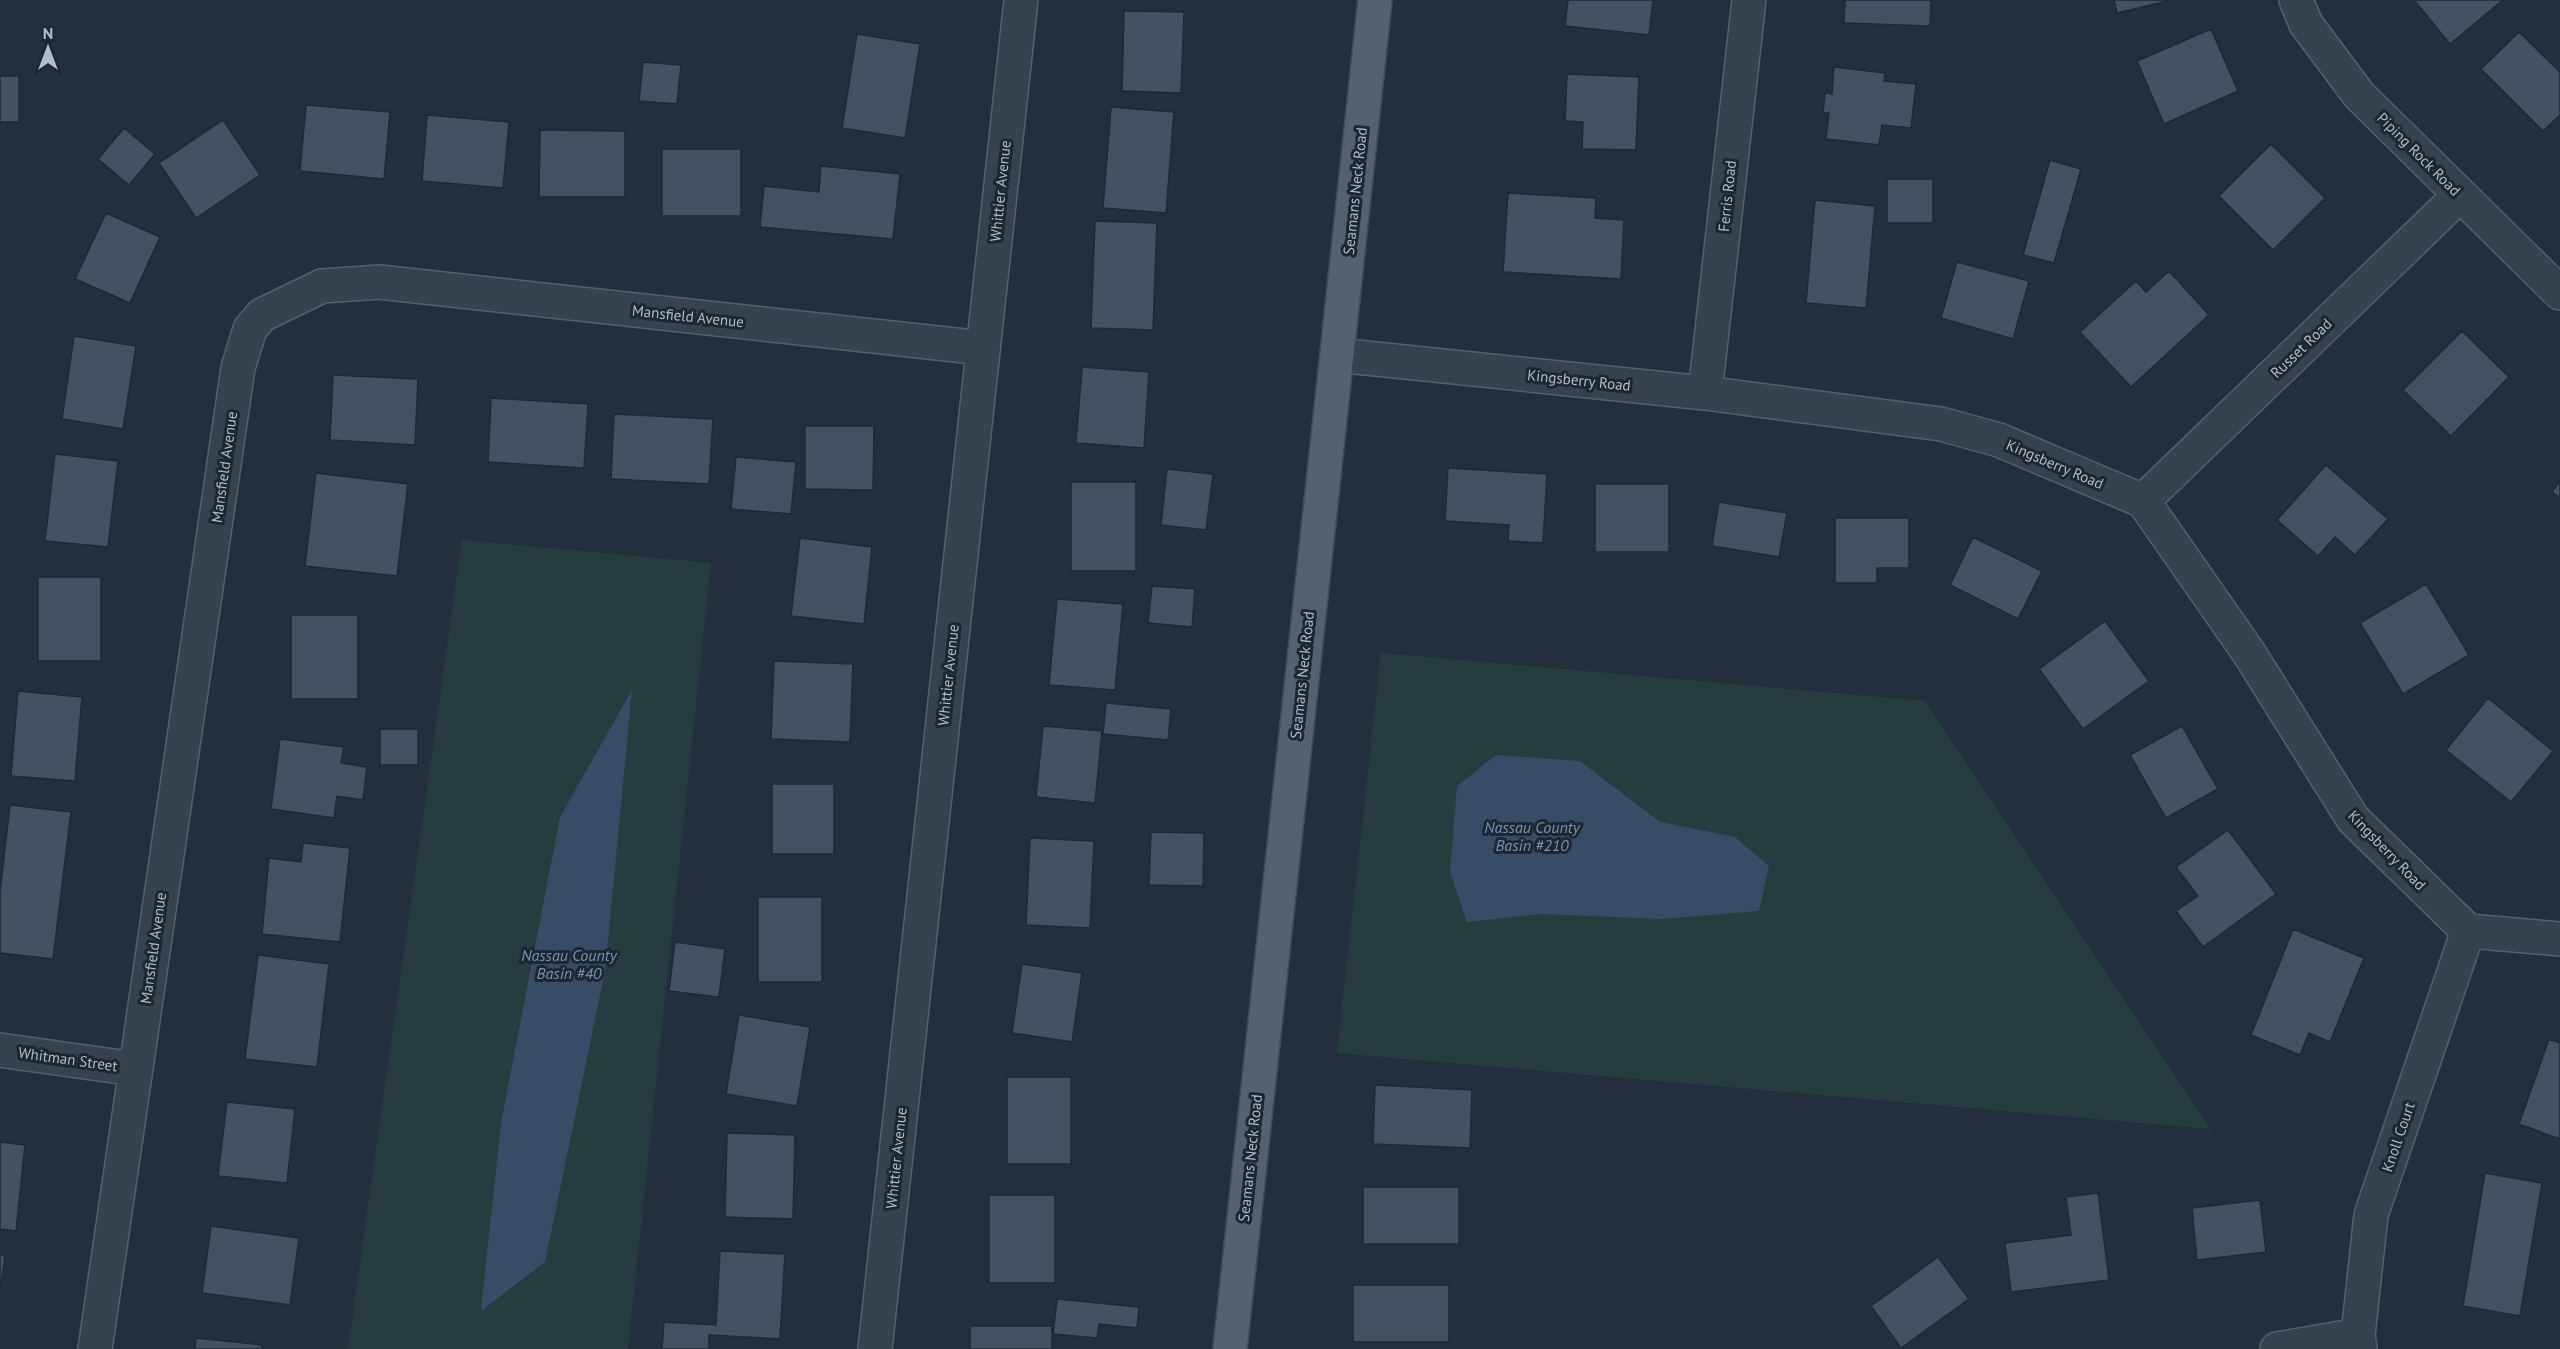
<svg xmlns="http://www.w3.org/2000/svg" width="2560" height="1349" viewBox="0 0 2560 1349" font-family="'PT Sans',sans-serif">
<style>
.green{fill:#263c3f}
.water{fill:#394c67}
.building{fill:#455162;stroke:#1f2835;stroke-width:1.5}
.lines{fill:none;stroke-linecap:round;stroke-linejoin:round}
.minor-casing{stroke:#565f6c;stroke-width:36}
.major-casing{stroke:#414a57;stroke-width:36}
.minor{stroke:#38414e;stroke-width:33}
.major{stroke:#56606e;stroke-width:33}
.labels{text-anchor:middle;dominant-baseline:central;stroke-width:6;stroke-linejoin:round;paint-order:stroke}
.street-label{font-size:15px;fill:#b4bcc9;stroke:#1d2633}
.water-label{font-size:16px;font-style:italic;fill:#7c92b1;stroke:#1d2633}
</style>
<rect width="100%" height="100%" fill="#242f3e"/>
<!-- green -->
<path class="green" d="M462,540l249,23 -83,786h-280z
M1381,653l544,48 286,428 -874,-76z"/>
<!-- water -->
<path class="water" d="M632,690l-27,281 -60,291 -64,49 20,-188 59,-306z
M1496,755l84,6 80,61 75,15 34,29 -10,45 -98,8 -121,-5 -73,8 -17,-50 7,-86z"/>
<!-- building -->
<path class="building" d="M1568,0h85l-4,35 -84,-9z
M1845,0h86l-1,26 -86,-3z
M2114,0h58l-55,13z
M2414,0h89l-53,44z
M1124,11l60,1 -3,81 -59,-2z
M2211,29l27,62 -74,33 -27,-63z
M2519,32l41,40v43l-17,16 -62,-62z
M857,34l63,10 -15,94 -63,-10z
M643,62l38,3 -4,39 -38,-3z
M1834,67l51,6 -1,8 32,3 -5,44 -29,-3 -3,20 -53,-6 3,-26h-6l2,-20 7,1z
M1567,74l72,3 -3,73 -54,-1 1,-27 -18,-1z
M0,76h19v46h-19z
M306,105l84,7 -6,67 -84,-8z
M1111,107l63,5 -8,101 -63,-5z
M427,115l82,7 -6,66 -81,-7z
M223,120l37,55 -64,43 -37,-55z
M124,128l31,26 -26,31 -31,-26z
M540,130l85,1v66h-86z
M2271,144l54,54 -52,52 -54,-54z
M662,149h79v67h-79z
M2050,160l31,9 -27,94 -31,-8z
M821,166l79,8 -7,65 -133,-12 4,-41 55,6z
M1887,179h46v44h-46z
M1508,193l88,5 -1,20 29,2 -3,59 -118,-7z
M1815,200l60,6 -9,102 -60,-5z
M106,213l54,24 -30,66 -55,-24z
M1095,221l62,2 -4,107 -62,-2z
M1957,262l72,19 -16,58 -72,-21z
M2169,271l40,44 -78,72 -51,-55 56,-51 10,11z
M2462,331l47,46 -58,59 -48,-46z
M74,336l62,10 -13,83 -61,-10z
M1082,367l67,5 -5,76 -68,-5z
M333,375l85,4 -3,66 -85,-5z
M491,398l97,6 -4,64 -96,-6z
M614,414l99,5 -4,65 -98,-5z
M805,426h69l-1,64 -68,-1z
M55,454l63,7 -10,86 -63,-6z
M736,457l60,5 -5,52 -60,-5z
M2326,465l62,54 -33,36 -20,-18 -17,19 -41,-36z
M1448,468l99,6 -4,69 -35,-2 1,-16 -64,-4z
M1167,469l46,5 -7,56 -45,-5z
M316,473l92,11 -11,92 -92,-10z
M2560,481v17l-8,-6z
M1071,482h65v89h-65z
M1595,484h74v68h-74z
M1719,502l68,11 -8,44 -67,-11z
M1835,518h74v50h-32v15h-42z
M1973,537l69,34 -24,48 -68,-34z
M800,538l72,9 -8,77 -73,-8z
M38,577h63v84h-63z
M2426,584l43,71 -66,39 -43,-71z
M1152,586l43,3 -3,38 -44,-4z
M1057,599l66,5 -8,86 -66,-5z
M291,615h67v84h-67z
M2105,621l44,60 -66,48 -44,-60z
M774,661l79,3 -3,78 -79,-3z
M18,691l64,6 -7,84 -64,-5z
M2488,698l65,53 -42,51 -65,-52z
M1106,703l65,6 -3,31 -65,-6z
M1043,726l59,5 -7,72 -59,-6z
M2182,726l36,63 -52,29 -36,-63z
M380,729h38v36h-38z
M280,739l64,8 -3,16 26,4 -4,33 -26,-4 -3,22 -63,-9z
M772,784h62v70h-62z
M10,805l61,7 -18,147 -53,-6v-61z
M2228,830l48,64 -73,53 -27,-36 22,-15 -22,-29z
M1151,832l53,1 -1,53 -54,-1z
M1030,838l64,3 -4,87 -64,-3z
M303,843l47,5 -10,94 -78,-8 7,-76 32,4z
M758,897h64v85h-64z
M2293,929l71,29 -34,84 -21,-9 -9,22 -49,-20z
M675,942l50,7 -6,48 -50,-6z
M258,955l71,9 -12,103 -72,-8z
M1022,964l60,9 -10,69 -60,-9z
M739,1015l71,12 -13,79 -71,-12z
M2549,1039l11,4v96l-41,-15z
M1007,1077h64v87h-64z
M1375,1085l97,5 -2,58 -97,-4z
M227,1102l68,7 -8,74 -69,-7z
M727,1133l68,2 -2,84 -68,-2z
M0,1142l25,3 -9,86 -16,-2z
M2485,1173l57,10 -22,133 -57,-10z
M1363,1187h96v57h-96z
M2098,1193l11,87 -98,12 -6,-49 66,-8 -5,-38z
M989,1195h66v88h-66z
M2260,1200l6,52 -69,8 -5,-52z
M211,1226l88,12 -9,67 -88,-12z
M720,1251l65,3 -5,85 -71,-4v14h-47l2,-27 52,3z
M0,1255l5,1 -4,30h-1z
M1938,1257l31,42 -68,49 -30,-42z
M1353,1285h96v57h-96z
M1057,1299l82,8 -2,21 -38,-4 -2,14 -44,-4z
M970,1326h82v23h-82z
M196,1338l66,7v4h-67z"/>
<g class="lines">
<defs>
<path id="minor" d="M2296,0l10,24 53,71 201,198
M1337,355l368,38 236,31 58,16 144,61 106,152 104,166 115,112 92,8
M1705,393l44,-393
M2143,501l317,-306
M0,1050l135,19
M95,1349l143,-981 12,-39 12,-14 60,-29 57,-4 604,66
M875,1349l146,-1349
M2277,1349l81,-14
M2360,1349l-2,-14 13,-120 97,-284"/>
<path id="major" d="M1230,1349l145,-1349"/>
</defs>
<!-- minor casing -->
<use href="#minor" class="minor-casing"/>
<!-- major casing -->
<use href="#major" class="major-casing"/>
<!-- minor -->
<use href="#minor" class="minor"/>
<!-- major -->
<use href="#major" class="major"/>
</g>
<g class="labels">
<!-- street labels -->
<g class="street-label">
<text transform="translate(2419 154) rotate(45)">Piping Rock Road</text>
<text transform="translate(1000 191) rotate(-84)">Whittier Avenue</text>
<text transform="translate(1355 191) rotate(-84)">Seamans Neck Road</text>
<text transform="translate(1727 196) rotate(-84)">Ferris Road</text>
<text transform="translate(688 316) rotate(6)">Mansfield Avenue</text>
<text transform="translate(2301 348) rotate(-44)">Russet Road</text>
<text transform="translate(1579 380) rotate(6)">Kingsberry Road</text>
<text transform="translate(2055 464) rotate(23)">Kingsberry Road</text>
<text transform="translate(224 467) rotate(-82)">Mansfield Avenue</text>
<text transform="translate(948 675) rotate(-84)">Whittier Avenue</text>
<text transform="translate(1302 675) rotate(-84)">Seamans Neck Road</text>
<text transform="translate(2387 850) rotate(46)">Kingsberry Road</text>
<text transform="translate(153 948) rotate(-82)">Mansfield Avenue</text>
<text transform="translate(68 1059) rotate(8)">Whitman Street</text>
<text transform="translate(2398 1137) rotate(-71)">Knoll Court</text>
<text transform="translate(896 1158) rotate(-84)">Whittier Avenue</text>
<text transform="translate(1250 1158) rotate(-84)">Seamans Neck Road</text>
</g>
<!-- water labels -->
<g class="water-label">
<text x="1532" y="827">Nassau County<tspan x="1532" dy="18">Basin #210</tspan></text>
<text x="569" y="955">Nassau County<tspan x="569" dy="18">Basin #40</tspan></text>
</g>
</g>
<!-- north arrow -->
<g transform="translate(48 48)" stroke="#1d2633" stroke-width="4.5" paint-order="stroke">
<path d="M0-4.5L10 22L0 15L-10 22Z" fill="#b4bcc9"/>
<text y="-9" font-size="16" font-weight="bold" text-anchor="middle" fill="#b4bcc9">N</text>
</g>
</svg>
